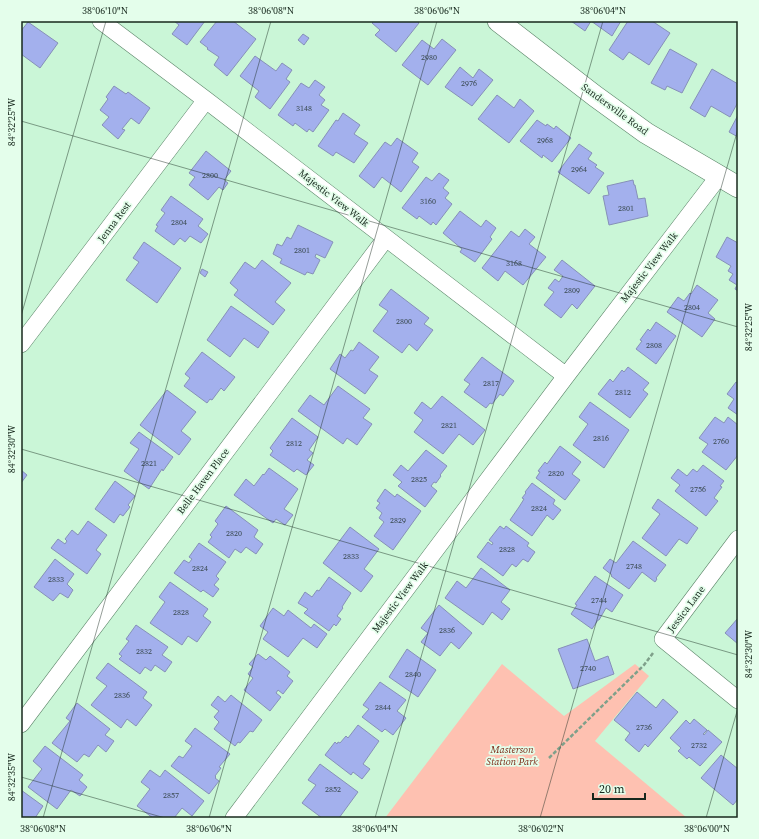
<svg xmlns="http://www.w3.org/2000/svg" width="759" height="839" viewBox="0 0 759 839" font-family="'Source Serif 4',serif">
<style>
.green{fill:#fec1b1}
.building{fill:#a3b0ed;stroke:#8690b8}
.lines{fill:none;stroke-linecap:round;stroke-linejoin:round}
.minor-casing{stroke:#5c8569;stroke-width:18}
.tertiary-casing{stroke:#5c8569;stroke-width:22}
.path{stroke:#7fa08a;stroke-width:2.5;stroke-dasharray:4 2;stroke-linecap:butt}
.minor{stroke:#fff;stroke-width:17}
.tertiary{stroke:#fff;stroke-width:21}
.ticks{fill:none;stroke:#17281d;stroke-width:1;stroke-opacity:0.45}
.labels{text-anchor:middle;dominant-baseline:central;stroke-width:3.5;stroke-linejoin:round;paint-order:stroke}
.number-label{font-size:8px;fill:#3a4a51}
.street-label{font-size:10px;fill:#17281d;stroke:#e4feeb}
.park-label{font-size:10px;font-style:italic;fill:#7c2916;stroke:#e4feeb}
.neatline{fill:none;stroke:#17281d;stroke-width:1.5}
.ticks-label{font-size:10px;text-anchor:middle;fill:#17281d}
</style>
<rect width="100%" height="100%" fill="#caf6d7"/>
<!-- green -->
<path class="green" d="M502,664l62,52 71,-52 14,12 -54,65 92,77h-302z"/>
<!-- building -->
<path class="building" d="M174,21h31l-18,24 -15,-11 7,-9z
M217,21h16l23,18 -29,37 -13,-11 5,-8 -12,-8 1,-1 -8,-6z
M374,21h43l2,2 -23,29 -21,-17 5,-5 -8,-7z
M571,21h50l-9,15 -21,-15 -6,10z
M628,21h24l18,12 -21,32 -20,-13 -6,8 -14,-10z
M28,22l30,21 -18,25 -19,-14v-23z
M303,34l6,4 -5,7 -6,-5z
M442,39l14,11 -28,35 -26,-20 20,-25 12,9z
M670,49l27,15 -15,29 -15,-7 -2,4 -14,-7z
M255,56l21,15 6,-8 10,7 -6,9 4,3 -20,27 -15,-12 4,-6 -19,-15z
M460,67l13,11 6,-9 14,11 -21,26 -27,-19z
M712,69l26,15v18l-8,15 -19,-11 -6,11 -15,-9z
M315,80l10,7 -6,8 6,5 -4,5 8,5 -16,22 -4,-3 -2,3 -12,-9 -2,3 -15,-11 23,-32 8,5z
M114,86l12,8 2,-2 22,16 -11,16 -8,-6 -9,11 3,1 -7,9 -16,-14 7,-8 -9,-7 8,-11 -2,-2z
M497,95l17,13 6,-9 14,12 -25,32 -31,-24z
M343,113l17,12 -6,9 14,9 -14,20 -18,-11 -3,4 -15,-10 18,-26 2,1z
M738,115v22l-9,-5z
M537,120l9,6 1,-2 7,5 2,-3 15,12 -19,24 -9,-7 -1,3 -22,-17z
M397,138l21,15 -6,9 7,5 -18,25 -19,-15 -8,11 -15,-12 26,-34 6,4z
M579,144l13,9 -4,6 9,6 -2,2 9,6 -15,21 -31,-22z
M206,151l25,20 -7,9 4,3 -5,7 -4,-3 -11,13 -19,-15 6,-8 -6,-4z
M439,173l10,7 -6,8 6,5 -4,5 7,6 -16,21 -3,-3 -2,3 -12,-9 -2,3 -15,-11 24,-31 6,4z
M633,180l1,5h1l3,14 7,-1 3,18 -39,9 -6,-29 6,-1 -2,-9z
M171,196l32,23 -5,7 10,8 -7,9 -11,-7 -5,6 -5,-4 -6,7 -19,-14 3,-5 -2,-1 9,-12 -4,-3z
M460,211l21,16 5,-7 10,8 -6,9 2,2 -17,23 -15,-10 2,-3 -19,-16z
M298,225l35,17 -8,16 -9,-4 -1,3 5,3 -7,14 -6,-2 -2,3 -25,-12 2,-4 -9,-5 4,-10 5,2 5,-9 4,2z
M525,229l10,8 -6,7 17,13 -23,28 -18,-14 -7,10 -16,-13 29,-37 8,6z
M727,237l11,6v48l-3,-2 2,-4 -8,-5 4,-6 -5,-3 3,-5 -15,-9z
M144,242l37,26 -24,35 -31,-23 13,-18 -6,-4z
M262,260l29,23 -16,19 10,8 -12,15 -39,-30 4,-5 -8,-7 15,-21 10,7z
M562,260l33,26 -18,23 -5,-5 -11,14 -17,-13 10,-13 -6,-4 7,-9 4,3 4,-6 -9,-6z
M202,269l6,3 -3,5 -5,-4z
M697,285l21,15 -10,13 7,6 -13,18 -35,-25 11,-15 6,4 6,-8 1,1z
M391,289l38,29 -5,6 9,6 -16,21 -8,-7 -7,9 -29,-22 15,-20 -9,-6z
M231,306l38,26 -11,16 -14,-10 -14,19 -23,-17z
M656,322l20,14 -20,28 -20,-15 6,-8 -2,-1 8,-11 2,2z
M359,342l20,15 -10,13 9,6 -13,18 -35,-25 10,-15 5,4 6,-8 2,1z
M202,352l33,25 -11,14 -3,-3 -9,12 -2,-1 -3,4 -23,-17 6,-8 -5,-4z
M482,357l32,24 -11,15 -3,-2 -8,10 -2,-1 -4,5 -22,-16 6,-8 -6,-4z
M628,367l21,16 -6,7 5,4 -18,24 -32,-24 12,-15 3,3 9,-12 2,2z
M736,382l2,1v32l-10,-7 6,-9 -7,-5z
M338,386l32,23 -7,9 9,6 -15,21 -10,-7 -4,6 -45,-33 12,-16 14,10z
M167,390l29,22 -15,19 10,8 -12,16 -39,-30z
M442,396l43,34 -12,15 -14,-11 -16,20 -29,-22 9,-12 -9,-7 8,-11 9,7z
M590,402l39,28 -25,38 -31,-23 15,-21 -9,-7z
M715,417l9,6 4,-6 10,8v30l-12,15 -24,-18 6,-8 -9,-6z
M292,418l26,19 -9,13 4,3 -6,7 7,5 -8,10 -9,-6 -3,3 -24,-17 3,-4 -3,-3z
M139,432l34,25 -10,14 -1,-2 -13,20 -25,-18 15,-22 -9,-6z
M560,446l21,16 -9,12 8,6 -15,20 -29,-22 4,-6 -2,-1 7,-9 2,2z
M426,450l21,16 -7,9 1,1 -5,7 -2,-1 -3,4 6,5 -12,16 -27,-21 4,-4 -9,-7 8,-10 7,6z
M703,465l21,16 -4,5 2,1 -8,11 4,3 -12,15 -31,-25 5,-6 -9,-7 7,-9 9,7 6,-7 4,3z
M269,468l29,21 -14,20 9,6 -8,10 -9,-6 -3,4 -39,-28 12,-16 8,7 9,-12 1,1z
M21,470l6,5 -6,8z
M115,481l20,15 -7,9 2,2 -7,9 -3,-2 -6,9 -19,-14z
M532,483l23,17 -2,4 8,6 -8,10 -6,-5 -15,21 -22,-16 9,-13 5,-8 -2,-1 4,-5 -1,-1z
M385,489l10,8 2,-3 24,17 -28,39 -19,-14 10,-14 -5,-4 3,-5 -6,-5 4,-5 -3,-2z
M658,499l40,29 -11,16 -8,-5 -13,17 -24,-18 18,-24 -8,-6z
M226,506l32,24 -4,7 9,7 -7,10 -10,-7 -5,6 -6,-4 -6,9 -21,-16 4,-5 -2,-2 8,-11 -3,-3z
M88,521l19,14 -11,15 5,4 -14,20 -36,-26 7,-9 7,5 2,-3 -2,-2 7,-9 6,5z
M500,526l4,3 2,-3 23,17 -2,3 8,6 -7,10 -5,-3 -7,8 -4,-3 -9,12 -26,-19 11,-15 4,3 1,-2 -4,-3z
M350,527l29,22 -15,20 9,7 -12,16 -38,-29z
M633,541l33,24 -10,13 1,1 -2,3 -13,-10 -13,17 -18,-13 1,-1 -9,-7 7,-9 6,4z
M199,543l27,19 -10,14 3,3 -5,6 5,4 -6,8 -10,-7 -2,2 -27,-19 10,-13 5,3 3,-4 -3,-2z
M55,559l19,15 -7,10 6,6 -5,8 -8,-5 -7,8 -19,-14z
M481,568l29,22 -9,12 9,7 -8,11 -10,-8 -9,13 -38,-27 12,-17 9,7z
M595,576l28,19 -11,17 -6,-4 -7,12h-1l-6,9 -21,-15 6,-9 -2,-1z
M329,577l22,16 -9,14 1,1 -6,8 4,3 -5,7 -2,-2 -5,7 -25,-18 4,-4 -10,-6 7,-11 7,5 5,-7 2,1z
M170,582l38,27 -5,7 8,6 -14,20 -9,-6 -6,9 -32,-22 15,-21 -6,-5z
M439,605l33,28 -13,16 -8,-7 -11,14 -19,-14 7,-9 -7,-5z
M273,608l11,8 4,-6 23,18 3,-4 13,10 -10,14 -14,-10 -15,19 -25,-18 5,-7 -8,-6z
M738,618v26l-13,-11z
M136,625l32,22 -6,8 10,7 -7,10 -10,-7 -4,6 -6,-4 -5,7 -21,-15 3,-3 -3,-2 10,-13 -3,-2z
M587,639l8,22 13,-5 6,18 -41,15 -15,-40z
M407,649l29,21 -18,27 -29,-20z
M258,654l8,6 4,-4 20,16 -3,4 6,5 -10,13 -5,-4 -2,3 5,4 -11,14 -26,-21 9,-12 -5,-4 5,-7 -4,-3z
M108,663l39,29 -4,6 9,7 -16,21 -9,-7 -6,9 -30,-23 16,-19 -11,-8z
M380,682l26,18 -9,11 9,7 -13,17 -8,-6 -3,3 -20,-15 7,-8 -6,-4z
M637,692l19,16 7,-9 15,13 -30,35 -3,-3 -6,8 -14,-12 5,-7 -16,-13z
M231,695l31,25 -9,12 -3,-1 -10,12 -2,-1 -3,4 -21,-17 5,-7 -5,-5 5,-6 -8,-6 7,-9 7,6z
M77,703l33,26 -5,6 9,6 -8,11 -8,-7 -9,12 -5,-3 -7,8 -25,-19 18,-22 -4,-3z
M694,719l13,11 -4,4 1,1 4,-5 14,12 -22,24 -11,-9 -2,2 -9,-8 3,-3 -11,-10 16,-18 4,4z
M358,725l21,16 -16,23 7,5 -8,10 -9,-7 -2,3 -26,-20 10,-13 2,2 1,-2 2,1 6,-7 2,2z
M195,728l35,26 -11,13 2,1 -6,8 1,1 -1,1 4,3 -10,13 -38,-28 8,-10 4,2 9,-12 -7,-5z
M45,746l38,29 -4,5 8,7 -7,9 -9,-6 -14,19 -29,-22 14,-18 -9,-8z
M721,755l17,14v30l-5,6 -32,-27z
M320,764l38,28 -19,26h-17l-20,-15 14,-18 -8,-5z
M150,770l10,7 5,-7 39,31 -12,15 -10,-8 -8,10h-21l-16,-12 13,-17 -9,-7z
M21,790l22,16 -8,12h-14z"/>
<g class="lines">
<defs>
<path id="minor" d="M101,21l105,79 360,276
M21,344l185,-244
M738,539l-75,100 75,61
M21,724l365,-486
M234,818l332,-442 153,-200"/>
<path id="tertiary" d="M498,21l97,75 51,37 92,54"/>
</defs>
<!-- minor casing -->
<use href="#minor" class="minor-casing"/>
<!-- tertiary casing -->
<use href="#tertiary" class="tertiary-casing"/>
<!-- path -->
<path class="path" d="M549,758l95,-93 9,-12"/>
<!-- minor -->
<use href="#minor" class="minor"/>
<!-- tertiary -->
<use href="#tertiary" class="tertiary"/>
</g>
<!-- ticks -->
<path class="ticks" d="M21,121l717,206M21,316l85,-295M21,449l717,206M21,777l144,41M43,818l228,-797M209,818l228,-797M375,818l228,-797M540,818l198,-689M706,818l32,-110"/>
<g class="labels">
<!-- number labels -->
<g class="number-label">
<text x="429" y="57">2980</text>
<text x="469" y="83">2976</text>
<text x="304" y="108">3148</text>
<text x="545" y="140">2968</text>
<text x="579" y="169">2964</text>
<text x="210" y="175">2800</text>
<text x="428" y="201">3160</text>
<text x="626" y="208">2801</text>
<text x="179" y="222">2804</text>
<text x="302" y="250">2801</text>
<text x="514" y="263">3168</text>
<text x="572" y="290">2809</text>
<text x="692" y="307">2804</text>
<text x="404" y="321">2800</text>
<text x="654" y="345">2808</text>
<text x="491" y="383">2817</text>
<text x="623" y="392">2812</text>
<text x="449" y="425">2821</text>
<text x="601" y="438">2816</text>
<text x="721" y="441">2760</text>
<text x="294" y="443">2812</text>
<text x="149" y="463">2821</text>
<text x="556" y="473">2820</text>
<text x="419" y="479">2825</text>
<text x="698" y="489">2756</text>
<text x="539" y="508">2824</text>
<text x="398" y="520">2829</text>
<text x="234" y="533">2820</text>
<text x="507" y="549">2828</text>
<text x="351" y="556">2833</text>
<text x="634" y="566">2748</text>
<text x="200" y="568">2824</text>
<text x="56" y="579">2833</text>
<text x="599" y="600">2744</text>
<text x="181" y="612">2828</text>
<text x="447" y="630">2836</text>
<text x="144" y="651">2832</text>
<text x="588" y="668">2740</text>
<text x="413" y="674">2840</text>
<text x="122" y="695">2836</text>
<text x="383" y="707">2844</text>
<text x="644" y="727">2736</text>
<text x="699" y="745">2732</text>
<text x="333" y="789">2852</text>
<text x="171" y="795">2857</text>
</g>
<!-- street labels -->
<g class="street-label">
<text transform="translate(615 109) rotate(36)">Sandersville Road</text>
<text transform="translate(334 198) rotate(38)">Majestic View Walk</text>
<text transform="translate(114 222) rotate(-53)">Jenna Rest</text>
<text transform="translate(649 267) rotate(-52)">Majestic View Walk</text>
<text transform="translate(203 481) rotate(-53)">Belle Haven Place</text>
<text transform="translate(400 597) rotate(-53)">Majestic View Walk</text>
<text transform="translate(686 609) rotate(-53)">Jessica Lane</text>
</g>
<!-- park labels -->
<g class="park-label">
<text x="512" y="749">Masterson<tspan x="512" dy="12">Station Park</tspan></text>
</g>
</g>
<!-- border -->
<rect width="759" height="839" fill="none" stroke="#e4feeb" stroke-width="44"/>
<!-- scale -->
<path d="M593 793v6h52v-6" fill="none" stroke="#17281d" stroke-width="2"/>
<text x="599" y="793" font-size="12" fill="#17281d" stroke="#e4feeb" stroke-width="3" paint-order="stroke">20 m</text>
<rect x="22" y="22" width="715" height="795" class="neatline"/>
<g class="ticks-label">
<text x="105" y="14">38°06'10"N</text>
<text x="271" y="14">38°06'08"N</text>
<text x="437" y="14">38°06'06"N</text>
<text x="603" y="14">38°06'04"N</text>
<text transform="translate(11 122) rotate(-90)" y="4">84°32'25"W</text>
<text transform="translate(748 327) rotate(-90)" y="4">84°32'25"W</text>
<text transform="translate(11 449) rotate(-90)" y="4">84°32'30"W</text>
<text transform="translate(748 654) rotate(-90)" y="4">84°32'30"W</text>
<text transform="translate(11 777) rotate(-90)" y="4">84°32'35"W</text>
<text x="43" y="832">38°06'08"N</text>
<text x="209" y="832">38°06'06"N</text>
<text x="375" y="832">38°06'04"N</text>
<text x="541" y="832">38°06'02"N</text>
<text x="707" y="832">38°06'00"N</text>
</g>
</svg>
